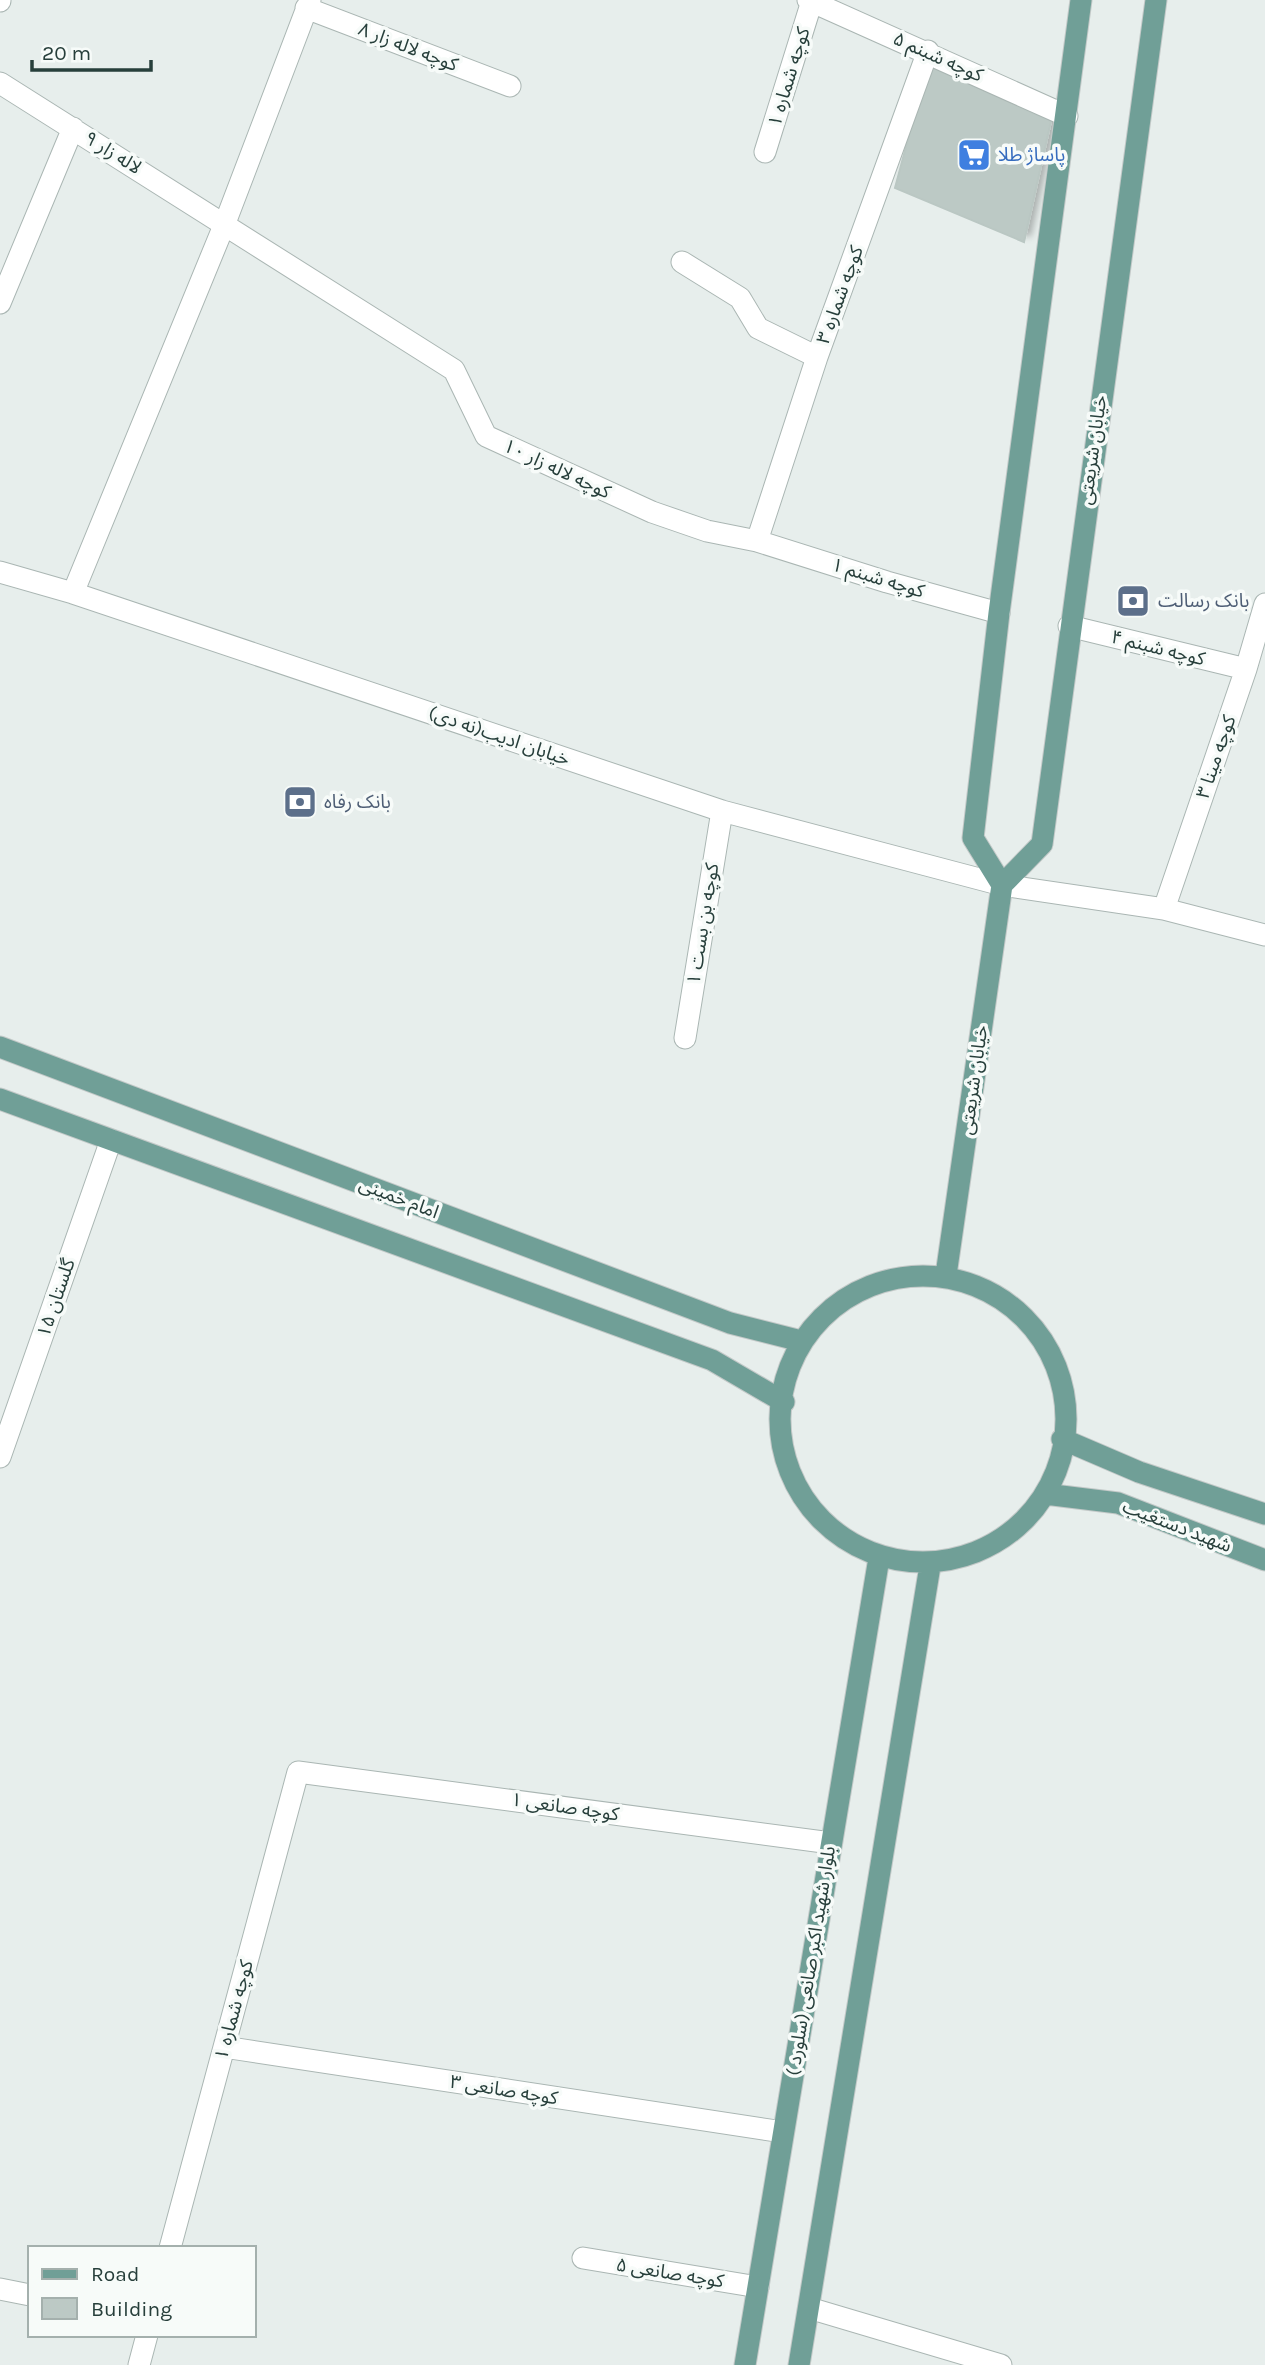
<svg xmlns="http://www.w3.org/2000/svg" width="1265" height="2365" viewBox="0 0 1265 2365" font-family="Karla,'Noto Sans Arabic',sans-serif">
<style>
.building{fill:#bcc9c5;stroke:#bac7c3;stroke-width:2;filter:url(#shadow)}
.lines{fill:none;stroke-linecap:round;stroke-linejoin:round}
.minor-casing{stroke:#aab6b3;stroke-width:23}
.major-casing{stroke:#c3c9c8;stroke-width:23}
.minor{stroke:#fff;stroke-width:21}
.major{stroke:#709f97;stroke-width:21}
.labels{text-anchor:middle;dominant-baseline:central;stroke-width:7;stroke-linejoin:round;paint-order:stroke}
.street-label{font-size:19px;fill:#273f3b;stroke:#f7fbf9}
.shop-label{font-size:19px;fill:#366cbe;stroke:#f7fbf9;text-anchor:start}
.service-label{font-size:19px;fill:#4e5e75;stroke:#f7fbf9;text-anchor:start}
</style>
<defs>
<filter id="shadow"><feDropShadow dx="6" dy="-6" stdDeviation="3.5" flood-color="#0004"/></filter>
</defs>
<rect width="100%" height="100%" fill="#e7eeec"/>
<!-- building -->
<path class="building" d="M928,65l123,56 -27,121 -129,-54z"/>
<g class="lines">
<defs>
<path id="minor" d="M808,0l259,116
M0,1v-1
M306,8l204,78
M0,83l454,287 32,66 166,76 55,19 50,10 130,41 112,31
M765,152l47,-151
M682,262l58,36 18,30 59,29
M0,303l73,-175
M757,541l60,-184 111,-306
M0,572l73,21 649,218 280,74 162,24 101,26
M73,593l152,-370 85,-223
M1069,626l177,43
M1164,909l82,-240 19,-65
M685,1038l37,-227
M0,1457l111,-317
M224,2047l559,85
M170,2248l128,-476 533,71
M583,2258l175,29
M0,2289l30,6
M809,2308l192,57
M139,2365l8,-30"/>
<path id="major" d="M1002,885l-29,-47 26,-225 82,-613
M0,1047l730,276 71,18
M0,1099l712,261 72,42
M946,1275l56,-390 40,-41 114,-844
M780 1419a143 143 0 1 1 286 0a143 143 0 1 1-286 0Z
M1062,1439l77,33 126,42
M1045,1494l73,9 147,57
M745,2365l134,-807
M799,2365l131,-799"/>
</defs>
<!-- minor casing -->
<use href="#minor" class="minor-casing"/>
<!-- major casing -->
<use href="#major" class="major-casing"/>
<!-- minor -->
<use href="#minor" class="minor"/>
<!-- major -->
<use href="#major" class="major"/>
</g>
<!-- icons -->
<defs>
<symbol id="supermarket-square" viewBox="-11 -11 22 22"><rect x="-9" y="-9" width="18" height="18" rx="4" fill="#3f7fe0" stroke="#f7fbf9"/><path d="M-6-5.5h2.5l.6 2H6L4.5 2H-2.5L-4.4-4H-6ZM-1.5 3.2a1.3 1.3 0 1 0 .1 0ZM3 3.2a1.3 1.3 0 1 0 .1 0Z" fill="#fff"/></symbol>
<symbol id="bank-square" viewBox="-11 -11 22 22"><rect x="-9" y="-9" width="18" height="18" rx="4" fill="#5c6f8a" stroke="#f7fbf9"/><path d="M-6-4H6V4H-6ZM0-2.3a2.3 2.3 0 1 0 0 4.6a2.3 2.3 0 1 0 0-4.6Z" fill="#fff"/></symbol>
</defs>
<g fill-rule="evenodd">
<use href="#supermarket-square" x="955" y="136" width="38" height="38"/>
<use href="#bank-square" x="1114" y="582" width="38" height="38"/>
<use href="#bank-square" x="281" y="783" width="38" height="38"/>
</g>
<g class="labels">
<!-- street labels -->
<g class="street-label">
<text transform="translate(408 47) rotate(21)">کوچه لاله زار ۸</text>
<text transform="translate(938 57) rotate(24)">کوچه شبنم ۵</text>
<text transform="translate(789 77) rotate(-73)">کوچه شماره ۱</text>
<text transform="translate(113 153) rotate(32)">لاله زار ۹</text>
<text transform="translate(840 295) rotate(-70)">کوچه شماره ۳</text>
<text transform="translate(1093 450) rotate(-82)">خیابان شریعتی</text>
<text transform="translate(557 469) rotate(25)">کوچه لاله زار ۱۰</text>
<text transform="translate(878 578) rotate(17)">کوچه شبنم ۱</text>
<text transform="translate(1158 648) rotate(14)">کوچه شبنم ۴</text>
<text transform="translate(499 736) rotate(19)">خیابان ادیب(نه دی)</text>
<text transform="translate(1216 757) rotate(-71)">کوچه مینا ۳</text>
<text transform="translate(703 924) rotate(-81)">کوچه بن بست ۱</text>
<text transform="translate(974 1080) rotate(-82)">خیابان شریعتی</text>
<text transform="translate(399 1198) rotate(21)">امام خمینی</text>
<text transform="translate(56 1298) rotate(-71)">گلستان ۱۵</text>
<text transform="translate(1177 1526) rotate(21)">شهید دستغیب</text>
<text transform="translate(565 1807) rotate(8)">کوچه صانعی ۱</text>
<text transform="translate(811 1961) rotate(-81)">بلوار شهید اکبر صانعی (سلورد )</text>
<text transform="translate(234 2010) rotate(-75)">کوچه شماره ۱</text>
<text transform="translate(504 2090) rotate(9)">کوچه صانعی ۳</text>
<text transform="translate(670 2273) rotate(9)">کوچه صانعی ۵</text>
</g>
<!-- shop labels -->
<g class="shop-label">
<text x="998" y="155">پاساژ طلا</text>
</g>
<!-- service labels -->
<g class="service-label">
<text x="1158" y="601">بانک رسالت</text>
<text x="324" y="802">بانک رفاه</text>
</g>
</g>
<!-- legend -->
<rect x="28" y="2246" width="228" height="91" fill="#f7fbf9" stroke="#a4b0ad" stroke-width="2"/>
<rect x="42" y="2269" width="35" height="10" fill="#709f97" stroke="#a4b0ad" stroke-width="2"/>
<text x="91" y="2281" font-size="21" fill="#273f3b">Road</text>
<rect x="42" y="2298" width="35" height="21" fill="#bcc9c5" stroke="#a4b0ad" stroke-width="2"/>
<text x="91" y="2316" font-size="21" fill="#273f3b">Building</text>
<!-- scale -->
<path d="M32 60v10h119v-10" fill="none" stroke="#273f3b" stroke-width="3.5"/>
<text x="42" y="60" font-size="21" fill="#273f3b" stroke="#f7fbf9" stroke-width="5" paint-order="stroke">20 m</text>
</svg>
